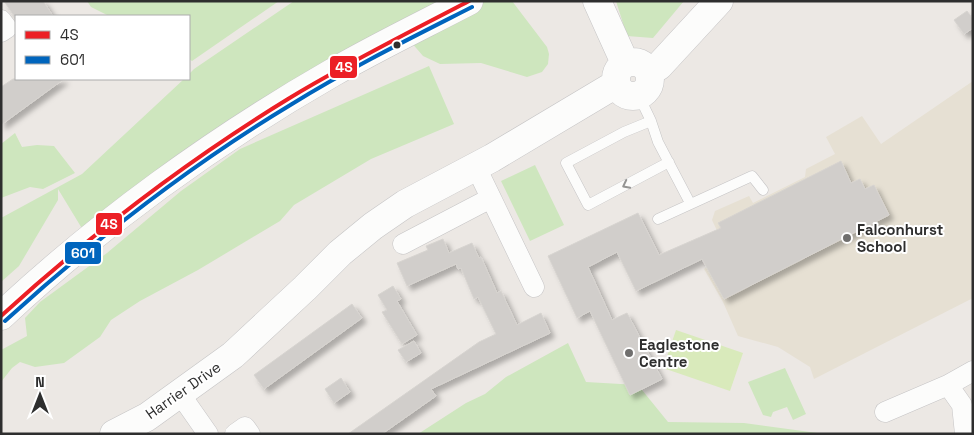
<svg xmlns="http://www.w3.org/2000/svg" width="974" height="435" viewBox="0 0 974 435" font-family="'Space Grotesk',sans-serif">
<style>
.education{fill:#e6e0d3}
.green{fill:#cee6be}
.pitch{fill:#d9eabb}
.building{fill:#d1cecb;stroke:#d7d4d0;filter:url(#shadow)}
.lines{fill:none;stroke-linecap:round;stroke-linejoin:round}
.lane-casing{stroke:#c5c4c5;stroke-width:11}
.street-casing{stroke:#c5c4c5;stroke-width:21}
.secondary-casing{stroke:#c5c4c5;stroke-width:29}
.lane{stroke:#fcfcfb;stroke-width:10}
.street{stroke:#fcfcfb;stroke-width:20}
.secondary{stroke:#fcfcfb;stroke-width:28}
.bus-1-casing{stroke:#fff;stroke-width:8}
.bus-2-casing{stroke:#fff;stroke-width:8}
.bus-1{stroke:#ec1f25;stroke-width:4}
.bus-2{stroke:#0065bd;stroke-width:4}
.oneway{stroke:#959594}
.bus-dot{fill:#2e2e2e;stroke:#fff;stroke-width:2}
.poi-dot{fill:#706f6e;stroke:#fff;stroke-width:2}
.labels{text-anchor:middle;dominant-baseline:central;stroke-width:4;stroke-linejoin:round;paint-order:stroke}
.poi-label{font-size:15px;font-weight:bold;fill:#2e2e2e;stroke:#fff;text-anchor:start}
.street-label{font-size:15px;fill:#2e2e2e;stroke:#fff}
.line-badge{stroke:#fff;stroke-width:2}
.badge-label{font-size:14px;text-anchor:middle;font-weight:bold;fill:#fff}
</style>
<defs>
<filter id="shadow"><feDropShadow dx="4.5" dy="4.5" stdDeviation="2.5" flood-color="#0004"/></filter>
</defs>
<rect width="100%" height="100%" fill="#ece8e4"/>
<!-- education -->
<path class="education" d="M973,81v217l-159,81 -4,-12 -32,-20 -40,-11 -15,-34 -19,-33 25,-13 -17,-36 3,-9 34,-15 4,7 52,-26 1,-8 29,-15 -9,-17 36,-21 19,28z"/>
<!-- green -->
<path class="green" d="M87,1h192l-87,60 -3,-2v-43h-80l-18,-9z
M294,1h147l-352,239 -31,-51v11l-39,66 -18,16v-64l81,-44 102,-95h5v-5l5,-5z
M472,1h40l35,46 2,7 -1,10 -6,8 -15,5 -46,-14 -41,1 -17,-8 -19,-22z
M616,1h68l-31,37 -26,-2z
M429,66l25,58 -83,35 -77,46 -14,16 -82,49 -58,31 -29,19 -11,17 -36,26 -29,4 -15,-5 -8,6 -11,14v-32l26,-14 -2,-18 15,-16 67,-49 74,-62 59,-42z
M15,133l7,14 15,-2 17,1 21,27 -32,16 -13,-2 -29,11v-54z
M535,165l29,60 -34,16 -29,-60z
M568,343l18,39 52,3 30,37 76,1 81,11h-407l48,-31 19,-9 21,-17z
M785,368l21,46 -13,6 -6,-13 -14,5 -2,5 -8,-2 -15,-33z"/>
<!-- pitch -->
<path class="pitch" d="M676,330l67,23 -13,38 -67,-23z"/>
<!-- building -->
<path class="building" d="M4,1h39l10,15h-39z
M967,11l6,8v9l-9,6 -10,-14z
M13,79h51l-63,46v-38z
M841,161l10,22 9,-4 5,10 9,-4 15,30 -165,84 -22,-40 -66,32 -19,-39 -29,15 24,53 15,-7 35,66 -32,16 -40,-84 -13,7 -29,-62 90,-43 21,42 62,-27 -3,-5z
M443,239l6,14 23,-10 7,15 2,-1 16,36 4,-2 16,34 24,-12 9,20 -119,56 5,7 -54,38h-34l131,-92 17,-8 -18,-37 -4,2 -13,-31 -3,1 -2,-5 -49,22 -10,-23 31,-13 -2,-4z
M393,286l8,13 -4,2 20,34 -15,9 -20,-32 5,-2 -9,-15z
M352,304l10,14 -98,71 -10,-14z
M414,341l7,12 -15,9 -8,-12z
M341,378l9,14 -16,11 -9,-14z"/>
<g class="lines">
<defs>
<path id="lane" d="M639,96l12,25 7,21 32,61
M651,121l-27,11 -58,31 22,42 81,-43
M658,219l94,-43 11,14"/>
<path id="street" d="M1,20l6,8 -6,4
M476,167l58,120
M403,244l88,-46
M948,385l14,20 3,29
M180,394l28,40
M885,412l63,-27 25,-14
M235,434l10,-7 5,7"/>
<path id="secondary" d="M597,1l28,62
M616 79a17 17 0 1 1 34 0a17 17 0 1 1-34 0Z
M649,72l10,-6 60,-65
M1,316c98,-92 214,-176 331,-243 45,-26 91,-48 137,-72
M114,434l33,-17 86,-62 72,-67 35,-35 33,-27 32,-22 87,-46 124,-74"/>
</defs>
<!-- lane casing -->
<use href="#lane" class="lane-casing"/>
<!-- street casing -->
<use href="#street" class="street-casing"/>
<!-- secondary casing -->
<use href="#secondary" class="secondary-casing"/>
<!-- lane -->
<use href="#lane" class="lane"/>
<!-- street -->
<use href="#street" class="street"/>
<!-- secondary -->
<use href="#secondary" class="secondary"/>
<defs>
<path id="bus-1" d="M1,316c89,-81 184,-154 287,-217 59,-36 120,-66 181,-98"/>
<path id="bus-2" d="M5,321c89,-81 184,-155 287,-217 58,-36 119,-66 180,-97"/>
</defs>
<!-- bus-1 casing -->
<use href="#bus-1" class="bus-1-casing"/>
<!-- bus-2 casing -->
<use href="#bus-2" class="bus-2-casing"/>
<!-- bus-1 -->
<use href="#bus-1" class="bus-1"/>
<!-- bus-2 -->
<use href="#bus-2" class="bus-2"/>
</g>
<!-- one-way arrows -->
<defs><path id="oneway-chevron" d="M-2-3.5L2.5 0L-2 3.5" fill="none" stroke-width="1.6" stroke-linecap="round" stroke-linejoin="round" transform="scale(1.25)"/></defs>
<use class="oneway" href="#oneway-chevron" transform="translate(626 185) rotate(153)"/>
<!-- markers -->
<circle class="bus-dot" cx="397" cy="45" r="4.5"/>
<g class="poi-dot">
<circle cx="847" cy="238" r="5"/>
<circle cx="629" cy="353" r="5"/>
</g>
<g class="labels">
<!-- poi labels -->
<g class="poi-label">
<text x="857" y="229">Falconhurst<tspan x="857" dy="17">School</tspan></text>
<text x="639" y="344">Eaglestone<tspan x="639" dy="17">Centre</tspan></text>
</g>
<!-- street labels -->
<g class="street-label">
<text transform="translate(183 390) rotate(-35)">Harrier Drive</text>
</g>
</g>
<g class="line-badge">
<rect x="329" y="55" width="29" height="24" rx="5" fill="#ec1f25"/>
<rect x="95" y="212" width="28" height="24" rx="5" fill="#ec1f25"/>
<rect x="64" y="241" width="38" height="24" rx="5" fill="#0065bd"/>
</g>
<g class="badge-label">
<text x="344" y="72">4S</text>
<text x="109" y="229">4S</text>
<text x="83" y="258">601</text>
</g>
<!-- border -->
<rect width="974" height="435" fill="none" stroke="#2e2e2e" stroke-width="5"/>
<!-- legend -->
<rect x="15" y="15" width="175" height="65" fill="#ffffff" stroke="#ababab"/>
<rect x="25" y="31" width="25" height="8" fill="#ec1f25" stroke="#ababab"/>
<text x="60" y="40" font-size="15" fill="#2e2e2e">4S</text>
<rect x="25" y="56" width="25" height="8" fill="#0065bd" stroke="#ababab"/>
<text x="60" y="65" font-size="15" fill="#2e2e2e">601</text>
<!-- north arrow -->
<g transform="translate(40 395)" stroke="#ffffff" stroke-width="4" paint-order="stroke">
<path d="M0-4L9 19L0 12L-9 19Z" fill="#2e2e2e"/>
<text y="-8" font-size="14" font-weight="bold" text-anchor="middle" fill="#2e2e2e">N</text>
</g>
</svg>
